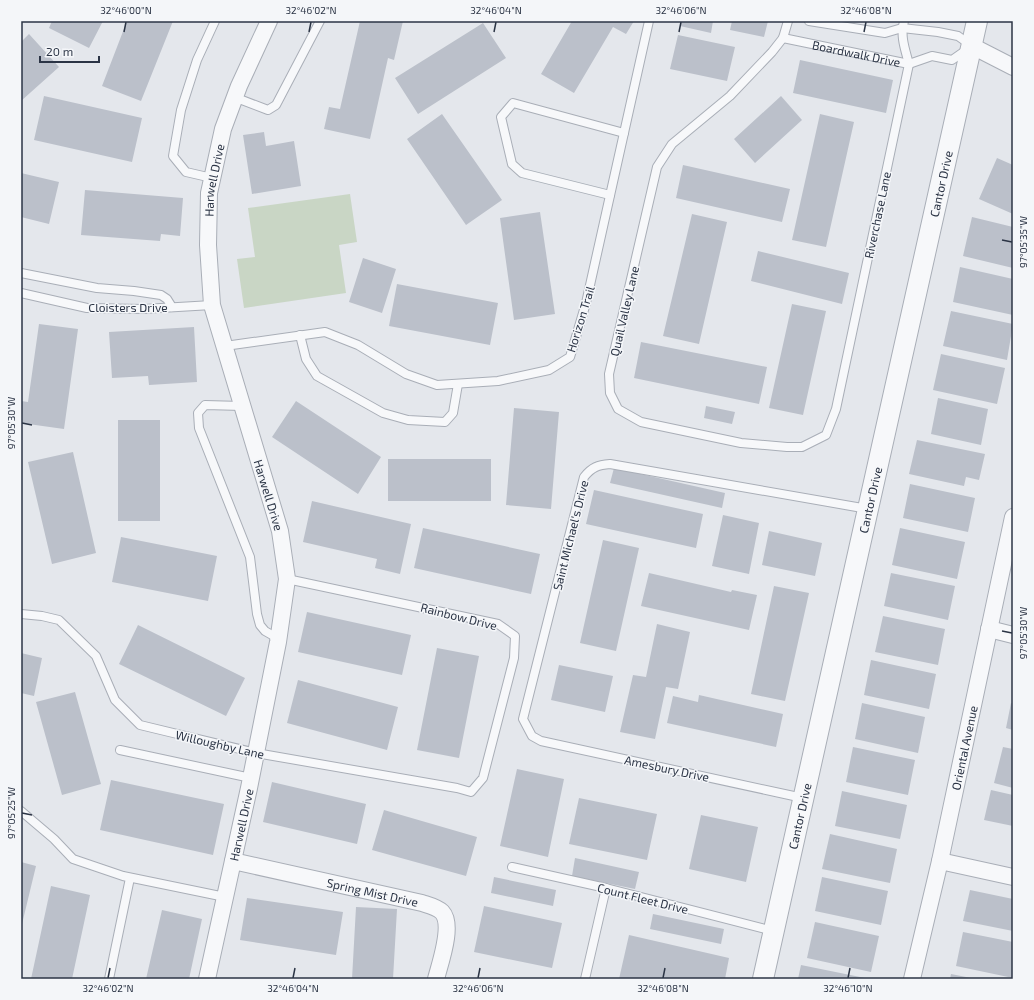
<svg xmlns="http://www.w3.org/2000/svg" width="1034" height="1000" viewBox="0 0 1034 1000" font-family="'Exo 2',sans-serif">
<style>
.green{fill:#c9d6c5}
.building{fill:#bbc0ca}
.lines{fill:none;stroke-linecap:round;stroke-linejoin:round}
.service-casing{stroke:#a9aeb7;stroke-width:10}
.minor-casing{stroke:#a9aeb7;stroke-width:18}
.tertiary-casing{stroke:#a9aeb7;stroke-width:22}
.service{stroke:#f7f8fa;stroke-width:8}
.minor{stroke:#f7f8fa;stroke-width:16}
.tertiary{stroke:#f7f8fa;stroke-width:20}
.ticks{fill:none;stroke:#2b3445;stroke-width:1.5}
.labels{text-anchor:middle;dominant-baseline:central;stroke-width:3;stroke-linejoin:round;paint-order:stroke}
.street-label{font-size:12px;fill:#2b3445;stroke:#f4f6f9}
.neatline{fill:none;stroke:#2b3445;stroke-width:1.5}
.ticks-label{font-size:10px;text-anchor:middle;fill:#2b3445}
</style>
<rect width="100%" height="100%" fill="#e4e7ec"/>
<!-- green -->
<path class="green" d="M350,194l7,48 -18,3 7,48 -102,15 -7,-49 18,-2 -7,-49z"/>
<!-- building -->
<path class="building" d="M52,21h51l-14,27 -40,-20z
M127,21h46l-32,80 -39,-15z
M360,21h43l-9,39 -6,-2 -18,81 -46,-10 5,-22 11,2z
M572,21h62l-8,13 -13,-7 -39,66 -33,-19z
M681,21h32l-2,12 -31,-7z
M732,21h36l-4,16 -34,-7z
M483,23l23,35 -88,56 -23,-36z
M29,34l30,33 -38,34v-59z
M678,35l57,12 -8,34 -57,-12z
M800,60l93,20 -7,33 -93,-20z
M44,96l98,22 -10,44 -98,-22z
M781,96l21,24 -47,43 -21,-24z
M442,114l60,86 -36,25 -59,-86z
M820,114l34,8 -28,125 -34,-7z
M264,132l2,14 28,-5 7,45 -49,8 -9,-59z
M997,158l16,7v49l-34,-15z
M683,165l107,24 -8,33 -106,-24z
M21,173l38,9 -10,42 -28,-7z
M85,190l98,8 -3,38 -19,-2 -1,7 -79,-6z
M540,212l15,102 -41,6 -14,-102z
M692,214l35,8 -28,122 -36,-8z
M972,217l41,10v41l-50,-12z
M758,251l91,22 -7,31 -91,-23z
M363,258l33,11 -14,44 -33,-11z
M960,267l53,12v36l-60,-13z
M397,284l101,19 -8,42 -101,-19z
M792,304l34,7 -23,104 -34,-7z
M951,311l62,13 -6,36 -64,-14z
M39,324l39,5 -14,100 -43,-6v-22l7,1z
M194,327l3,55 -48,3 -1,-9 -36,2 -3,-46z
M641,342l126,25 -8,37 -125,-26z
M941,354l64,14 -8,36 -64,-14z
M938,398l50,11 -7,36 -50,-11z
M296,401l85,56 -23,37 -86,-57z
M706,406l29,6 -3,12 -28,-6z
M514,408l45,4 -8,97 -45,-4z
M118,420h42v101h-42z
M917,440l68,14 -6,26 -13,-3 -2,9 -55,-12z
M73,452l23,101 -44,11 -24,-102z
M388,459h103v42h-103z
M614,468l111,25 -3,15 -112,-25z
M910,484l65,14 -7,34 -65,-14z
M594,490l109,24 -7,34 -110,-24z
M312,501l99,23 -11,50 -25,-6 2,-9 -74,-17z
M723,515l36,8 -10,51 -37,-8z
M423,528l117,26 -9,40 -117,-26z
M900,528l65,14 -8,37 -65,-14z
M769,531l53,12 -7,33 -53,-11z
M121,537l96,19 -9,45 -96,-19z
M603,540l36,8 -23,103 -36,-8z
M649,573l82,19 1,-2 25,5 -8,35 -108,-24z
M891,573l64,13 -7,34 -64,-14z
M774,586l35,7 -24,108 -34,-7z
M307,612l104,23 -9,40 -104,-23z
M883,616l62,13 -7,36 -63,-13z
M657,624l33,8 -12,57 -12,-2 -11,52 -35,-7 13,-57 13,2z
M138,625l107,53 -19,38 -107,-52z
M437,648l42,8 -20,102 -42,-8z
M21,653l21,5 -8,38 -13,-3z
M871,660l65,14 -7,35 -65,-14z
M559,665l54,11 -8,36 -54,-12z
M298,680l100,27 -11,43 -100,-27z
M75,692l26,92 -39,11 -26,-93z
M699,695l84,19 -7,33 -109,-24 6,-27 25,6z
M862,703l63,14 -7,36 -63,-14z
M1011,703l2,1v26l-7,-2z
M853,747l62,13 -7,35 -62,-13z
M1003,747l10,2v39l-19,-5z
M517,769l47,10 -16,78 -48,-11z
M111,780l113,24 -11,51 -113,-25z
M272,782l94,22 -9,40 -94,-22z
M991,790l22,5v31l-29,-6z
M842,791l65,14 -7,34 -65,-13z
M579,798l78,16 -10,46 -78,-16z
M384,810l93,27 -11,39 -94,-26z
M701,815l57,12 -12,55 -57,-13z
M830,834l67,15 -7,34 -68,-14z
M575,858l64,14 -4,17 -63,-13z
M21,862l15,4 -14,58h-1z
M494,877l62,13 -3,16 -62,-13z
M822,877l66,14 -7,34 -66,-14z
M51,886l39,9 -18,84h-41z
M970,890l43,9v32l-50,-10z
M247,898l96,14 -7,43 -96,-15z
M484,906l78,17 -10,45 -78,-16z
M356,907l41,2 -4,70h-41z
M162,910l40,9 -13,60h-43z
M653,914l71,15 -3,15 -71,-15z
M815,922l64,14 -8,36 -64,-14z
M963,932l50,10v36l-57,-12z
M629,935l100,23 -4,21h-106z
M801,965l64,13v1h-67z
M951,974l20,4v1h-21z"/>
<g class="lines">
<defs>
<g id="service">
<path d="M788,21l-5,17 -11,14 -42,44 -58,48 -15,23 -48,207 1,19 8,16 23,13 100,21 46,4h15l24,-12 10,-26 73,-345c-4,-15 -9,-28 -5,-43"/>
<path id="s1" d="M783,38l126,26 23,-8 20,4 20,-14 -14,-10 -20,-4 -36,-4 -17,5 -76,-12"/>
<path d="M234,97l34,13 8,-5 44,-84"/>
<path d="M212,178l-26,-6 -13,-16 8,-46 16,-50 18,-39"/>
<path d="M610,195l-88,-22 -10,-9 -11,-47 12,-14 111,30"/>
<path d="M21,273l76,15 37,3 27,4 6,4 5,8"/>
<path d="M21,293l66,15 57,1 68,-4"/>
<path d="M300,335l6,24 11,17 66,37 25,7 37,2 8,-9 5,-29"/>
<path d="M225,346l100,-14 33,13 48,29 31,11 61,-4 51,-11 21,-13 16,-54 63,-282"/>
<path d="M242,406l-37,-1 -7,8 1,15 51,129 7,57 3,11 5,6 14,8"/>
<path d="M21,614l21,2 17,4 37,36 19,44 25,25 116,28 201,35 14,4 12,-14 31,-120 1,-22 -17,-12 -211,-45"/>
<path d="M120,750l131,28"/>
<path d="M803,798l-262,-57 -9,-5 -9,-17 61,-242c8,-10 14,-12 26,-13l258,45"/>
<path d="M21,811l33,28 19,20 50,17 102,21"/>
<path d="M512,867l94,21 167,43"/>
<path d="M109,979l21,-101"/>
<path d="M585,979l21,-91"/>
</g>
<g id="minor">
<path d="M972,46l41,21"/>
<path d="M989,629l24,6"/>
<path id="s2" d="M233,861l189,42c6,2 15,4 20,9 12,13 -2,51 -6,67"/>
<path d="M940,861l73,16"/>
<path id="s3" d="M207,979l42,-191 29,-146 9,-63 -7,-48 -68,-226 -4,-60 1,-52 14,-64 16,-43 30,-65"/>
<path id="s4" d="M912,979l28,-118 73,-344"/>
</g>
<g id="tertiary">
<path id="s5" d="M763,979l214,-958"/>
</g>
</defs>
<!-- service casing -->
<use href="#service" class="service-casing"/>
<!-- minor casing -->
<use href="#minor" class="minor-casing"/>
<!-- tertiary casing -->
<use href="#tertiary" class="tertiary-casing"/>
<!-- service -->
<use href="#service" class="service"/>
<!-- minor -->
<use href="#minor" class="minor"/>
<!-- tertiary -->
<use href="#tertiary" class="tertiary"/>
</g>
<!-- ticks -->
<path class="ticks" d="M124,32l2,-10M309,32l2,-10M494,32l2,-10M679,32l2,-10M864,32l2,-10M1002,240l10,2M22,423l10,2M1002,631l10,2M22,813l10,2M108,978l2,-10M293,978l2,-10M478,978l2,-10M663,978l2,-10M848,978l2,-10"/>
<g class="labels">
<!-- street labels -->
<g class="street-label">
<text stroke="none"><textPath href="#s1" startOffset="75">Boardwalk Drive</textPath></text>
<text stroke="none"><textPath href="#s3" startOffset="818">Harwell Drive</textPath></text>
<text stroke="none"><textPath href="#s5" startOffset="815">Cantor Drive</textPath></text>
<text transform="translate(877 215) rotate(-78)">Riverchase Lane</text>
<text x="128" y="307">Cloisters Drive</text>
<text transform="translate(624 311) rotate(-77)">Quail Valley Lane</text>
<text transform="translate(580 319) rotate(-73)">Horizon Trail</text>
<text transform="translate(269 495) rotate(73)">Harwell Drive</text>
<text stroke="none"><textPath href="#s5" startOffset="491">Cantor Drive</textPath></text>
<text transform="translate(570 535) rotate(-76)">Saint Michael's Drive</text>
<text transform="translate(459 616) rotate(14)">Rainbow Drive</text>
<text transform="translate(220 744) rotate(13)">Willoughby Lane</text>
<text stroke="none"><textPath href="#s4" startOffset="237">Oriental Avenue</textPath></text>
<text transform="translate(667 768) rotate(12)">Amesbury Drive</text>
<text stroke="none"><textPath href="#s5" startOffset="167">Cantor Drive</textPath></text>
<text stroke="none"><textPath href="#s3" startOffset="158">Harwell Drive</textPath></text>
<text stroke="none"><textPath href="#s2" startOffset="143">Spring Mist Drive</textPath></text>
<text transform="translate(643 898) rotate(14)">Count Fleet Drive</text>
</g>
</g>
<!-- border -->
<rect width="1034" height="1000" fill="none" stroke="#f4f6f9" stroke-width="44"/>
<!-- scale -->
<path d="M40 56v6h59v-6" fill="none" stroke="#2b3445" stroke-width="2"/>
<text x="46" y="56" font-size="12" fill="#2b3445" stroke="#f4f6f9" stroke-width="3" paint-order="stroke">20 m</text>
<rect x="22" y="22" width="990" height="956" class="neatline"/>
<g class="ticks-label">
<text x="126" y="14">32°46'00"N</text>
<text x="311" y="14">32°46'02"N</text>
<text x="496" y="14">32°46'04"N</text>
<text x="681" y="14">32°46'06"N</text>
<text x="866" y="14">32°46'08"N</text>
<text transform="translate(1023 242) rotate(-90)" y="4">97°05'35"W</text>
<text transform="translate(11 423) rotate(-90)" y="4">97°05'30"W</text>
<text transform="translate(1023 633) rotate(-90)" y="4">97°05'30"W</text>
<text transform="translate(11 813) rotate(-90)" y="4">97°05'25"W</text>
<text x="108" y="992">32°46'02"N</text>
<text x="293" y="992">32°46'04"N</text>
<text x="478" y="992">32°46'06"N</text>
<text x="663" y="992">32°46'08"N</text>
<text x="848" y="992">32°46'10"N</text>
</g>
</svg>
